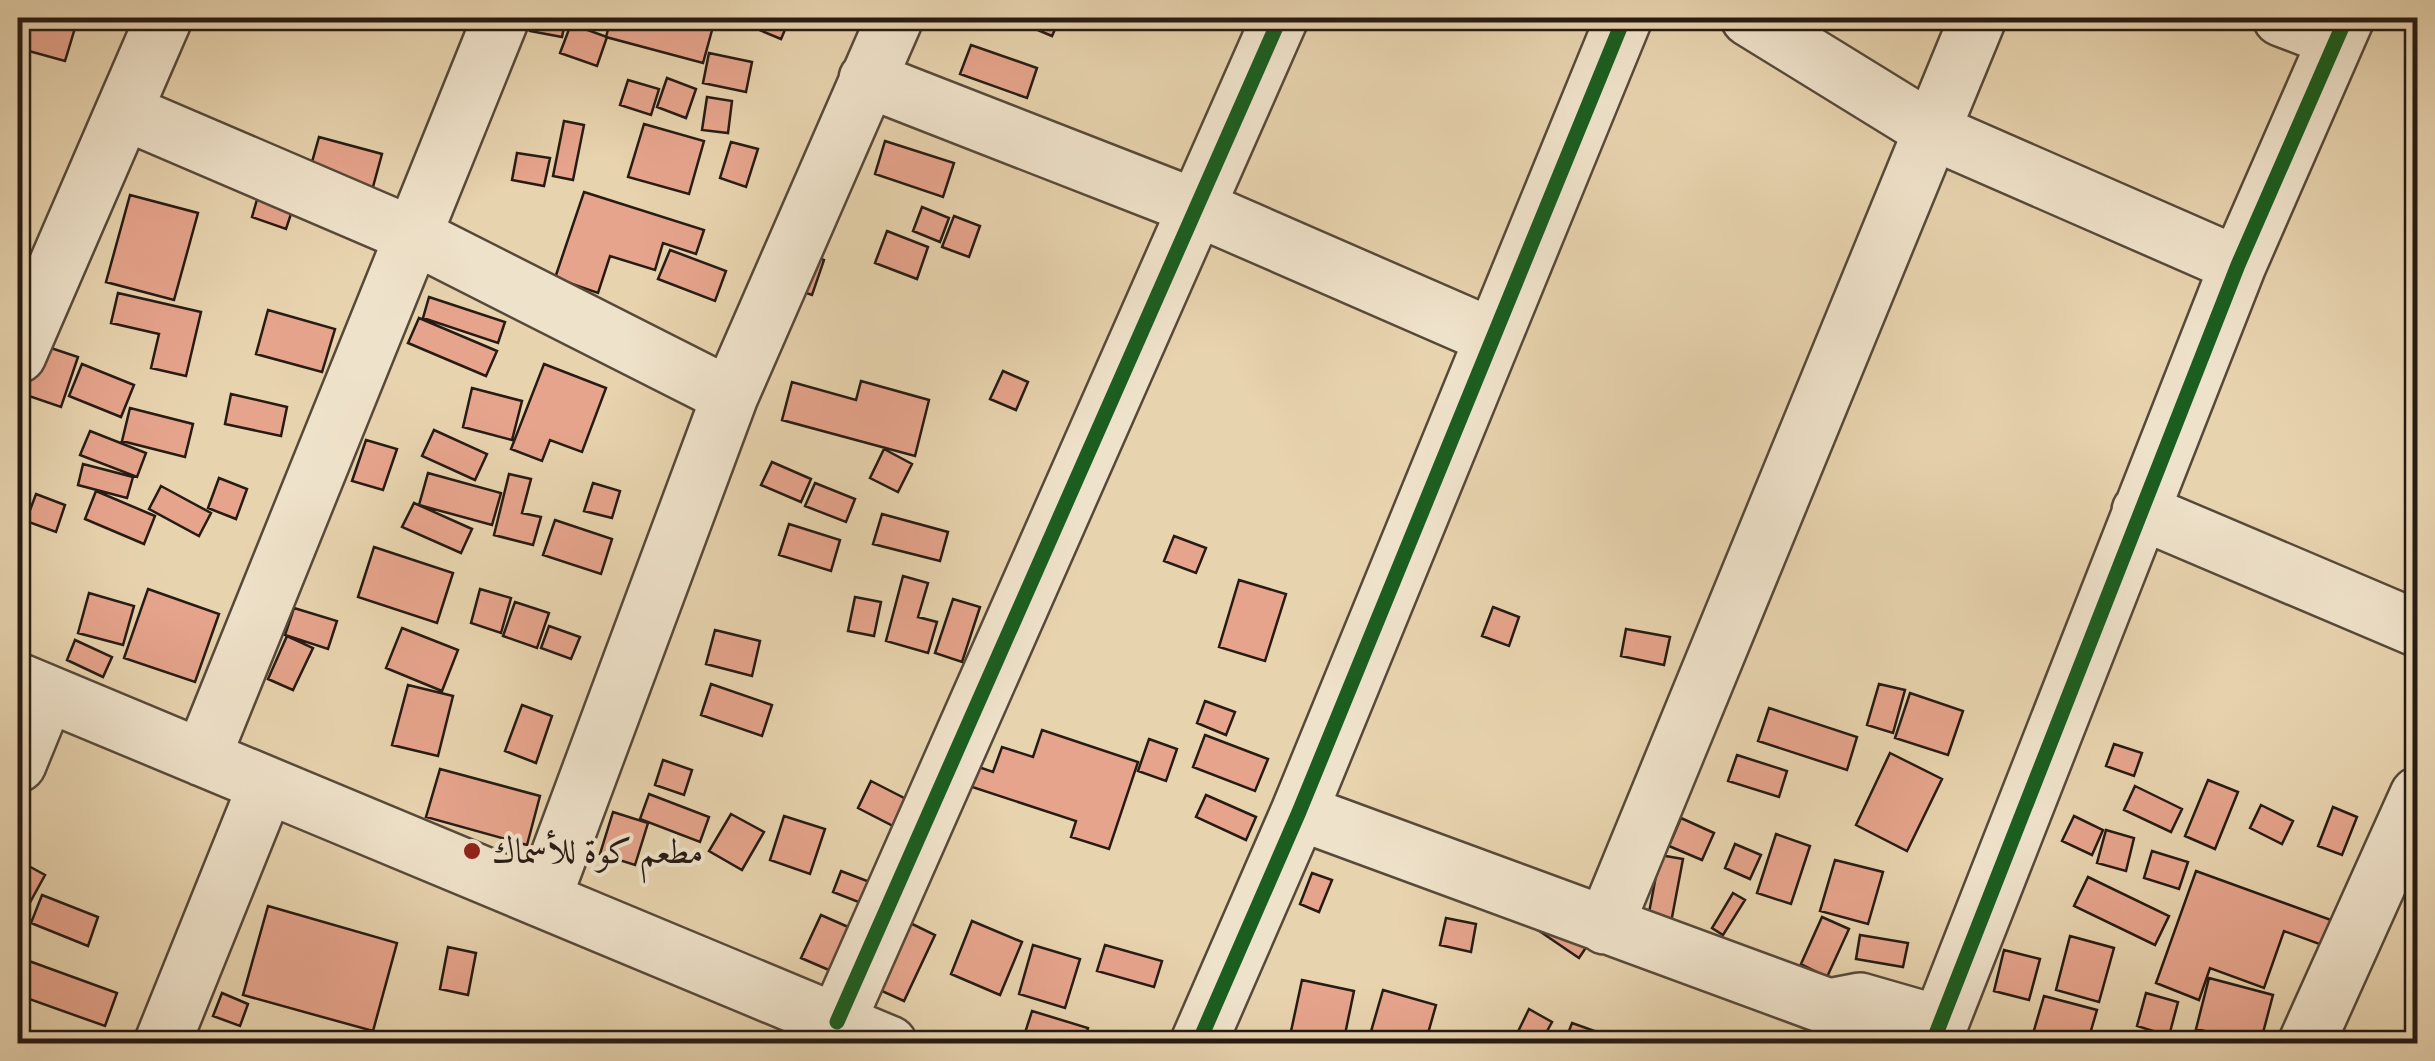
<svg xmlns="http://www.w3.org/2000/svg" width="2435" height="1061" viewBox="0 0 2435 1061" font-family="'IM FELL French Canon',Amiri,serif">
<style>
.building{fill:#e6a48c;stroke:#271b14;stroke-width:2.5}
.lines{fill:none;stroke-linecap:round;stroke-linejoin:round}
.minor-casing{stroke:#57493a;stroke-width:60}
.minor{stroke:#efe2ca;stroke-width:55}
.cycleway-casing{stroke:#efe2ca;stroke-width:21}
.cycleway{stroke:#1b5e20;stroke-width:15}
.poi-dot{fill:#8f2418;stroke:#efe2ca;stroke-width:4}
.labels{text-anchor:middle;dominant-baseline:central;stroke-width:8;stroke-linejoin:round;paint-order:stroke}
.poi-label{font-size:35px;fill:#271b14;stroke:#efe2ca;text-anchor:start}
</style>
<rect width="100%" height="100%" fill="#e7d3ae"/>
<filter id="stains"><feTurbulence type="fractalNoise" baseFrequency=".002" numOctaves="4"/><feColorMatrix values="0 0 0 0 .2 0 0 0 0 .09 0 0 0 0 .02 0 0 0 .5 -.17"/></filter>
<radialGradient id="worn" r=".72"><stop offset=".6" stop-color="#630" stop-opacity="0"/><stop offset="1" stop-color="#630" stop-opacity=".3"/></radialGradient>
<!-- building -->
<path class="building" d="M18,18h60l-13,43 -47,-13z
M532,18h34l-4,19 -32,-6z
M611,18h83l20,5 -11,40 -97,-26z
M753,18h37l-9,21 -31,-13z
M1009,18h51l-8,18z
M571,24l36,13 -10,29 -37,-13z
M971,45l66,23 -10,30 -67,-24z
M709,53l43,9 -6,30 -43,-9z
M667,78l29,11 -10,29 -29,-11z
M628,80l31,9 -8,26 -31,-10z
M707,97l25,4 -4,32 -26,-3z
M564,121l20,4 -11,55 -20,-4z
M644,124l60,17 -15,53 -61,-17z
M319,137l63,17 -14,51 -63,-18z
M885,141l69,22 -11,34 -68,-23z
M731,142l27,7 -12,38 -26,-9z
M517,153l33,5 -6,28 -32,-6z
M584,192l120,38 -8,24 -33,-11 -8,27 -45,-14 -12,37 -43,-15z
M130,195l68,18 -24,87 -68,-18z
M258,196l35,12 -7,21 -34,-12z
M922,207l27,11 -9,24 -27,-11z
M954,216l26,10 -11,31 -27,-10z
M887,231l41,16 -11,32 -42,-16z
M670,250l56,21 -11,30 -57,-22z
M807,253l17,7 -12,35 -18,-6z
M118,293l83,19 -15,64 -35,-8 8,-34 -48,-11z
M429,297l76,25 -7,21 -75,-25z
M268,310l67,19 -13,43 -66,-18z
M419,318l78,33 -11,25 -78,-33z
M39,344l39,13 -17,50 -38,-13z
M82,364l52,21 -13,32 -52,-21z
M544,364l62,24 -24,64 -32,-12 -8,21 -31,-12z
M1003,371l25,11 -12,28 -26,-11z
M861,381l68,19 -14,56 -133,-36 10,-38 64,18z
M472,388l50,13 -10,39 -49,-13z
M231,394l56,13 -6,29 -56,-12z
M130,408l63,16 -8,33 -63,-16z
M434,430l53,24 -12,26 -53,-24z
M90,431l56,22 -9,24 -57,-22z
M366,440l31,9 -14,41 -31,-9z
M884,449l28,15 -14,28 -28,-14z
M772,462l39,17 -10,23 -40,-17z
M83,464l50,13 -6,21 -49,-13z
M428,473l73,20 -9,32 -73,-20z
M509,474l22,5 -9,34 19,4 -8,28 -39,-10z
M219,478l28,11 -11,30 -28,-11z
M593,483l27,8 -8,27 -28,-7z
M815,483l40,16 -9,23 -41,-16z
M161,486l50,27 -12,23 -50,-27z
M96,491l59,25 -11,28 -59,-25z
M36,494l29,11 -9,27 -30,-11z
M414,503l58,26 -11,24 -59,-26z
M882,514l66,18 -8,29 -67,-17z
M555,520l57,19 -11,35 -58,-19z
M789,524l51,16 -9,31 -52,-16z
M1174,536l32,12 -10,25 -32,-12z
M374,547l79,26 -16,50 -79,-26z
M903,576l25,7 -10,34 19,5 -9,31 -42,-12z
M1239,580l47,14 -21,67 -46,-14z
M148,589l71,25 -24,68 -71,-24z
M480,589l31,9 -10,35 -30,-10z
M89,593l45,13 -11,39 -45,-12z
M855,597l26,5 -7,34 -26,-5z
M953,599l27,8 -18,55 -27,-9z
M515,602l34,11 -12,35 -34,-12z
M1493,607l26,10 -10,29 -27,-10z
M294,608l43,13 -9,28 -43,-14z
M549,626l31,11 -9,22 -30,-11z
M402,628l56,22 -16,41 -56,-23z
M1626,629l44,8 -6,28 -43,-9z
M715,630l45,11 -8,35 -46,-12z
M287,636l26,12 -20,42 -25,-11z
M75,640l37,17 -9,20 -36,-17z
M711,684l61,21 -10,31 -61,-21z
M1879,684l26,6 -12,43 -26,-8z
M408,685l45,11 -15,60 -46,-11z
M1910,693l53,18 -15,44 -53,-17z
M1205,701l30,11 -9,23 -29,-12z
M522,705l30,11 -16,47 -31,-12z
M1769,708l88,29 -10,33 -89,-29z
M1042,730l96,32 -29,87 -38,-12 5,-16 -116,-38 7,-20 26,9 9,-25 31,10z
M1205,735l63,24 -13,32 -62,-24z
M1149,739l28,10 -11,32 -28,-10z
M2114,744l28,9 -8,23 -28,-10z
M1890,753l52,26 -35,72 -51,-26z
M1737,755l50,16 -8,26 -51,-16z
M663,760l29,10 -8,25 -29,-10z
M440,769l100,27 -13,49 -101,-28z
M2208,780l30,12 -23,57 -30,-13z
M871,781l39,20 -13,27 -39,-20z
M2135,786l47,23 -11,23 -47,-22z
M649,794l60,23 -9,25 -60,-23z
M1206,795l50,22 -10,23 -50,-23z
M2261,805l32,16 -11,23 -32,-16z
M2333,807l24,10 -15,38 -24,-9z
M613,812l35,11 -13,42 -35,-11z
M731,814l33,18 -22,38 -33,-19z
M784,816l41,13 -15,45 -40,-14z
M2074,816l29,14 -11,25 -30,-14z
M1681,818l33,15 -12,27 -33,-14z
M2106,830l28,8 -8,33 -29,-8z
M1776,834l34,12 -19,58 -34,-11z
M1735,844l26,11 -11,24 -25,-11z
M2152,851l36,11 -9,27 -35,-11z
M1660,855l23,4 -13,69 -23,-5z
M1835,860l48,12 -15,52 -48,-13z
M25,864l20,11 -23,42 -4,-2v-37z
M841,871l34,13 -9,21 -33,-13z
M2196,871l135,49 -9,25 -38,-14 -20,57 -54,-20 -11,32 -43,-17z
M1312,873l20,7 -13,32 -19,-8z
M2088,877l81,39 -14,29 -81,-39z
M1733,893l12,7 -22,35 -11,-7z
M42,895l56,22 -10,29 -57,-23z
M268,906l129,37 -24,88 -130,-36z
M821,915l34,15 -19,43 -35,-15z
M1822,917l27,12 -22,48 -26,-13z
M1446,918l30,6 -5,28 -31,-7z
M904,920l31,15 -31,66 -31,-14z
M972,921l50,21 -22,53 -49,-21z
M1526,922l65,18 -12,18z
M1860,935l48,8 -5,24 -47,-8z
M2070,936l44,12 -15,54 -43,-12z
M1033,945l47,14 -15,49 -46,-14z
M1105,945l57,16 -8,26 -57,-16z
M448,947l28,6 -8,42 -28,-6z
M2004,950l36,9 -11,41 -35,-9z
M29,961l88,32 -12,33 -87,-31z
M2209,978l64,17 -13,49 -64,-15z
M1302,980l52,11 -11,53 -53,-8z
M1383,990l53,15 -11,39h-25l-30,-9z
M222,993l26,11 -8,22 -27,-10z
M2146,993l32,9 -9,34 -32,-10z
M2044,996l53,14 -10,34h-57z
M1529,1009l23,13 -12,22h-28z
M1032,1011l56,17 -5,16 -60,-5z
M1572,1023l31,11 -3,10h-36z
M2132,1033l23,7 -2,4h-24z"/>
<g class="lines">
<defs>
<path id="minor" d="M1749,18l185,114 304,133
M2281,18l55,21
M867,79l328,128 298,130
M125,112l287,123 318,161
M18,355l146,-337
M2140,511l278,118
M18,681l871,363
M202,758l299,-740
M18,764l29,-71
M1299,812l530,195 31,-6 80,23
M543,898l187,-502 165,-378
M1605,926l373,-908
M837,1022l443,-1004
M162,1044l104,-258
M1198,1044l101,-232 325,-794
M1932,1044l306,-779 108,-247
M2306,1044l112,-249"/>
</defs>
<!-- minor casing -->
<use href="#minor" class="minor-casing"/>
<!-- minor -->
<use href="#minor" class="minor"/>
<defs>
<path id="cycleway" d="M837,1022l443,-1004
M1198,1044l101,-232 325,-794
M1932,1044l306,-779 108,-247"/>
</defs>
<!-- cycleway casing -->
<use href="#cycleway" class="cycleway-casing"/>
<!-- cycleway -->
<use href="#cycleway" class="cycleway"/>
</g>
<!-- markers -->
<circle class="poi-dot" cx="472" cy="851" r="10"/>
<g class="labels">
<!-- poi labels -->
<g class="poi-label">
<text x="492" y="851">مطعم كوة للأسماك</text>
</g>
</g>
<!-- margin -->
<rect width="2435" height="1061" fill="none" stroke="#e7d3ae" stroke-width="60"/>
<rect x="20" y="20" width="2395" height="1021" fill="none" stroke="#271b14" stroke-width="5"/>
<rect x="30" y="30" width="2375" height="1001" fill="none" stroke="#271b14" stroke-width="2.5"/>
<rect width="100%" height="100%" filter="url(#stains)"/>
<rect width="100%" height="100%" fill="url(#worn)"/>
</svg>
